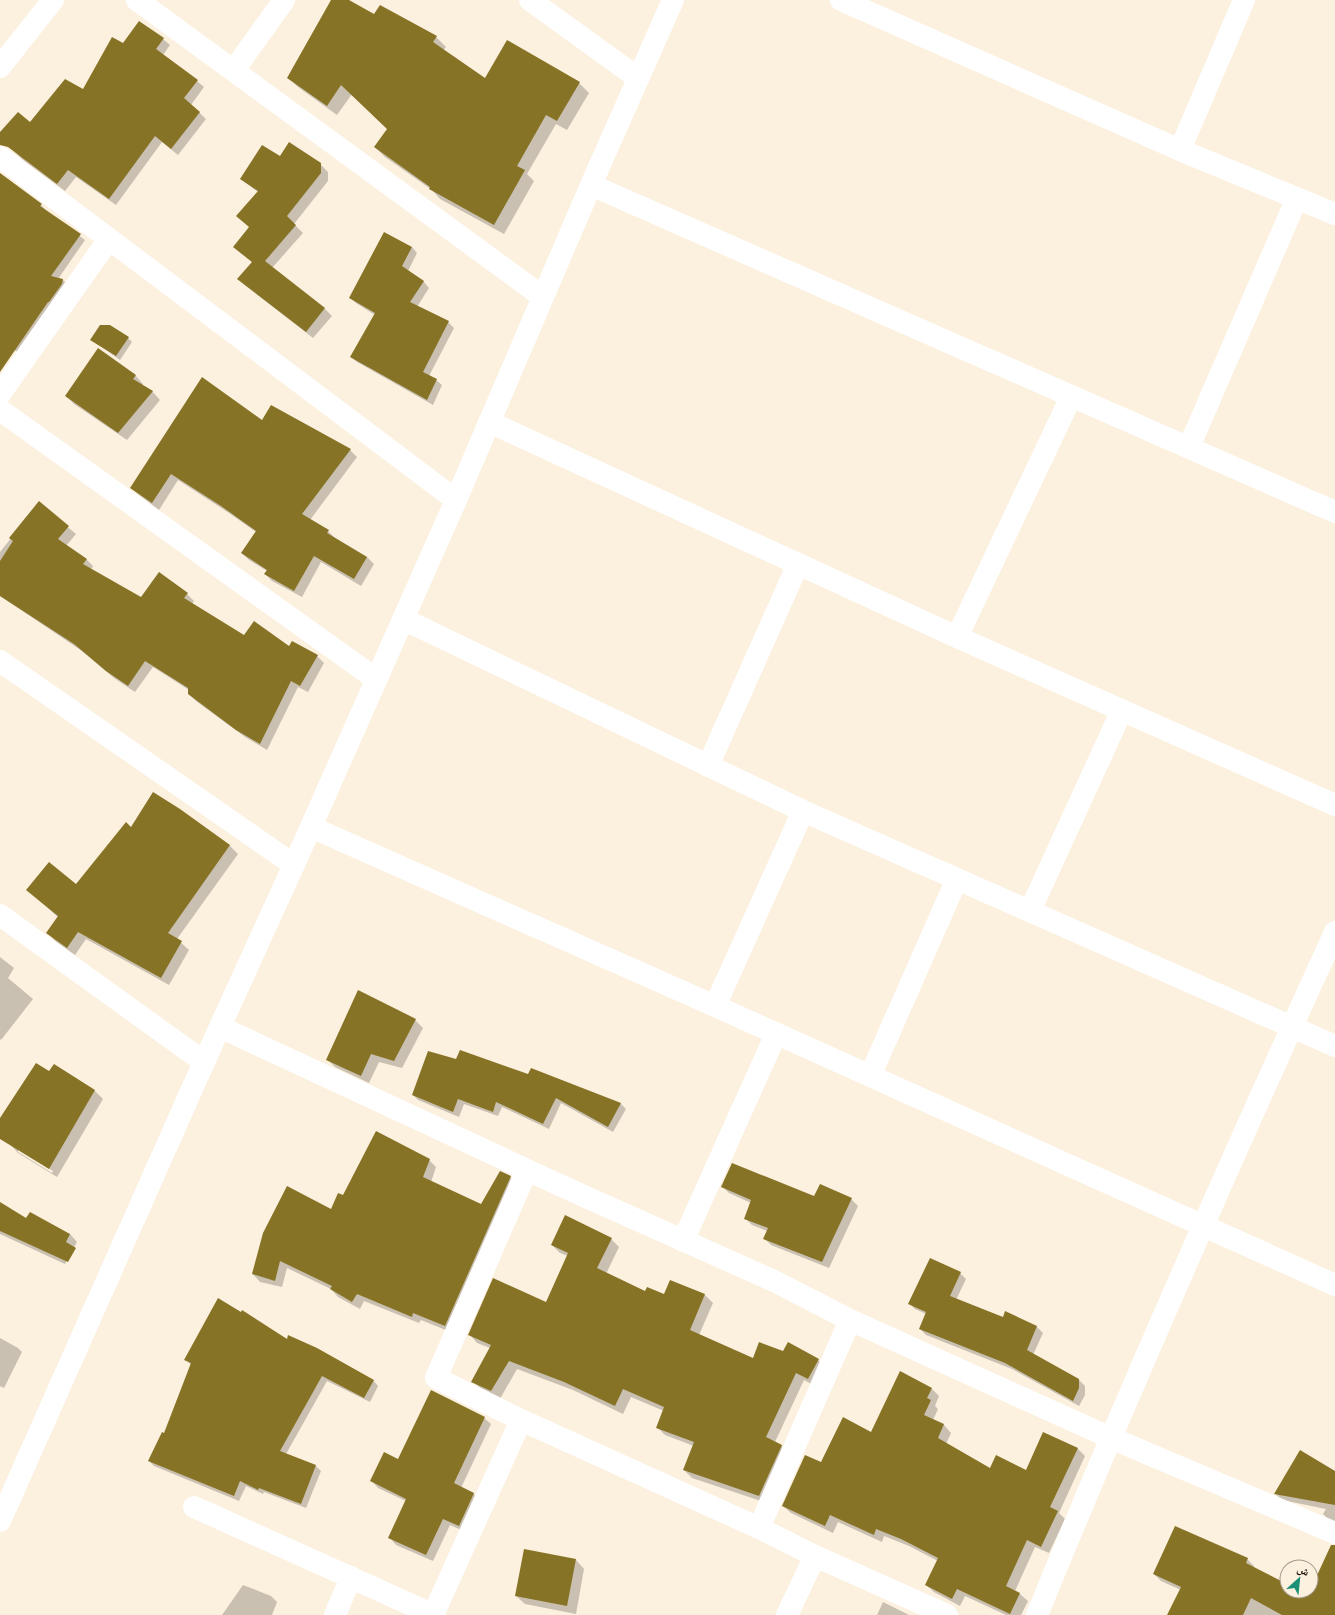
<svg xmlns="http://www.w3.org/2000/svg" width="1335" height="1615" viewBox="0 0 1335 1615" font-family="Montserrat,'Noto Naskh Arabic',sans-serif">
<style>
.shadow{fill:#0003;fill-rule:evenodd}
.building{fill:#877326}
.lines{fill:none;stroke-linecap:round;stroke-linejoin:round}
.minor{stroke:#fff;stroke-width:22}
</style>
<rect width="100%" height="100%" fill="#fcf0df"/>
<!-- shadow -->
<path class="shadow" d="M332,0h15l27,15 62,22 10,10 -3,4 42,28 94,4 10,10 -22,37 -11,-6 -29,50 7,7 -30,53 -64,-35 -8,-9 -47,-33 -10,-10 13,-18 -36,-35 -15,21 -39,-28 -10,-10z
M163,39l7,6 -7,10 34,26 7,6 -13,18 15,14 -28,36 -16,-13 -46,63 -40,-28 -11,14 -43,-32 -7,-7 15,-28 53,-34 41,-46z
M280,158l40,6 8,8v9l-34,43 9,9 -31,35 53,41 7,7 -19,22 -67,-52 -7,-7 13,-17 -18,-15 16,-19 8,-36 -17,-13z
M0,174l41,31 5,5v1l39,29 -27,39 5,1 5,5 -47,70 -21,-16z
M412,247l5,6 -9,18 16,11 5,6 -12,19 31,15 6,6 -25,48 7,4 6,5 -9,20 -76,-43 -6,-5 24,-42 -19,-12 -6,-6z
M128,338l4,4 -12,18 -28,-20z
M135,375l8,9 -1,2 10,5 8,9 -33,40 -53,-36 -8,-8z
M263,422l87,28 7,7 -47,63 18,11 7,7 32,19 7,7 -13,22 -40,-24 -19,35 -30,-16 -7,-7 2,-3 -18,-11 -7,-7 14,-21 -27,-19 -51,-33 -19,30 -21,-16 -7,-7z
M39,503l37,31 -10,12 20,13 7,7 -2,4 50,29 46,-5 7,7 -2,3 52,33 46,10 27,9 7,7 -16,29 -10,-5 -31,63 -22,-13 -49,-36 -7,-7v-4l-36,-23 -18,25 -21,-14 -32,-27 -82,-55v-44z
M179,810l51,36 8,8 -61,85 12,11 -20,35 -83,-46 -11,16 -20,-14 -7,-8 10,-16 -31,-27 49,-5 55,-57z
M0,957l14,11 -6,10 25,21 -32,41 -1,-1z
M415,1020l8,8 -21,40 -23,-6 -10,21 -34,-16 -8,-8z
M457,1060l72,15 2,-6 90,35 5,5 -13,23 -52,-29 -12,26 -47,-22 -4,9 -34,-12 -5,13 -41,-17 -5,-5z
M50,1073l45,18 8,8 -46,78 -39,-24 -8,-9zM18,1149l35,22 -1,2 -34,-21z
M429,1160l7,7 -5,15 51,23 28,-28 7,7 -64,149 -32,-13 -2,3 -55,-22 -4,8 -22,-12 -7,-8 -44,-21 -5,19 -22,-5 -7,-8 11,-41 67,-23 12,-14z
M722,1186l93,11 36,2 7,7 -29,62 -58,-23 -7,-7 3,-7 -15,-6 -7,-7 6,-15 -22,-10z
M0,1203l27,17 43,14 7,8 -12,22 -65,-30z
M611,1239l8,8 -13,27 40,18 18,3 6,-14 35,14 8,8 -14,32 54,24 31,-6 5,-10 29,17 8,8 -9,19 -13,-7 -29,62 6,3 8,8 -22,50 -75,-25 -8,-8 10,-24 -29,-11 -8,-8 7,-16 -33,-14 -8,17 -50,-24 -56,-21 -17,30 -19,-10 -8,-8 17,-33 -13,-5 -7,-8 76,-31 22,-48 -8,-3 -8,-8z
M960,1273l6,6 -10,21 47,18 3,-5 31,14 6,6 -10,22 46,25 6,6v9l-6,11 -67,-37 -86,-34 -6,-6 6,-15 -11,-5 -6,-6z
M0,1338l18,10 4,4 -18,36 -4,-2z
M287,1340l86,40 5,6 -8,16 -43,-21 -41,73 30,12 5,5 -15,37 -42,-16 -1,2 -17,-8 -7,15 -85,-35 -5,-5 15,-26 27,-70 -6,-6z
M901,1372l31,17 7,7 -4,10 3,3 -5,11 11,5 7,8 -5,11 44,25 36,2 51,-23 8,8 -26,57 6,6 -16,34 -14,-6 -20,44 5,3 8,7 -7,14h-15l-41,-19 -5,10 -26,-14 -8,-7 12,-24 -29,-15 -25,-10 -2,6 -44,-20 -5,11 -42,-20 -8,-7 38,-42 51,-31z
M484,1418l7,6 -30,64 13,6 7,6 -15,32 -16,-7 -17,36 -37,-16 -6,-7 16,-37 -28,-13 -6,-7 26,-21z
M1335,1472v51l-5,-2 -7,-7 3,-5 -44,-9 -6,-6z
M1335,1546v69h-167l13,-25 -20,-9 -7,-7 93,-15 7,7 -1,2 34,18v5h10l11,6z
M576,1560l8,9 -8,45 -51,-10 -9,-8z
M243,1585l28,11 6,6 -5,13h-50z
M883,1602l26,13h1h-33z"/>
<!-- building -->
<path class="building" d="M331,0h18l25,14 6,-9 57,31 -4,6 52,36 22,-38 73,42 -23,39 -11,-6 -29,51 8,4 -31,55 -65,-36 1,-2 -56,-40 13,-18 -46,-44 -14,21 -40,-28z
M139,21l25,17 -8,11 42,31 -14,18 16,14 -29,37 -16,-13 -46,63 -41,-29 -11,14 -49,-37 -8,-2v-13l18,-20 12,10 35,-43 18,10 29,-52 11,6z
M289,142l32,21v10l-34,43 9,9 -31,36 60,47 -19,24 -69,-53 15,-17 -19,-15 16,-20 -13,-11 22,-25 -18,-12 22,-34 18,11z
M0,173l42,31 -2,2 41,28 -30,42 12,3 -1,5 -13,18h-1l-48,70z
M384,232l28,15 -10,19 22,15 -14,21 39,19 -26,51 14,7 -10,21 -77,-43 25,-44 -26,-15z
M100,325h10l19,12 -13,19 -26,-16z
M98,348l38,27 -3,4 20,12 -35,42 -53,-37z
M202,377l60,43 9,-15 80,44 -49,65 27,16 -2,3 40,24 -13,22 -40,-23 -20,35 -30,-17 3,-4 -26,-17 15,-22 -35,-25 -50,-32 -19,29 -22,-15z
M39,501l30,25 -11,13 29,20 -4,5 58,33 18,-25 29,21 -4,5 60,37 10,-14 35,25 3,-5 26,14 -18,31 -9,-5 -31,63 -24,-14 -48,-36v-6l-43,-27 -17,25 -22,-15 -32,-27 -74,-48v-35l13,-20 -4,-3z
M153,792l27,17 50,36 -62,88 14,8 -21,37 -83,-46 -11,16 -21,-15 12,-17 -32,-26 23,-28 27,22 50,-62 5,5z
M358,990l58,29 -22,42 -23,-7 -10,22 -35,-16z
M460,1050l68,24 3,-6 90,35 -13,24 -52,-29 -13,26 -47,-22 -3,10 -35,-13 -5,13 -41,-17 16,-44 28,8z
M36,1063l13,8 5,-7 41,26 -46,79 -49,-30v-21z
M376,1131l54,28 -7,18 58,27 19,-33 11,5 -66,150 -32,-13 -1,4 -55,-23 -5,8 -22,-13 2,-3 -52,-25 -5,20 -23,-7 11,-41 24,-47 44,23 7,-16 5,2z
M732,1163l82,33 6,-12 32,14 -30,64 -59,-23 5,-11 -24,-9 7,-19 -30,-13z
M0,1202l26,16 4,-6 40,22 -4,8 10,6 -8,14 -68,-31z
M565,1215l47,23 -15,30 48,23 2,-4 17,7 6,-14 35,14 -15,36 63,28 6,-16 24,9 5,-9 31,17 -11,20 -12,-6 -30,64 16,8 -23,51 -76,-26 11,-28 -38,-14 8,-21 -41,-18 -8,17 -51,-24 -55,-21 -18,30 -20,-9 20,-37 -23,-10 25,-57 53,24 22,-49 -17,-8z
M930,1258l31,14 -11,24 53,21 2,-6 32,15 -10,24 52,29v9l-6,13 -68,-38 -86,-34 7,-17 -18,-8z
M218,1298l23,14 1,-2 45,29 1,-4 29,13 57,32 -10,18 -42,-22 -42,75 36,14 -15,39 -42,-16 -1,2 -18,-9 -6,15 -86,-35 14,-29 2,1 27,-70 -7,-3z
M900,1371l32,17 -5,10 4,2 -7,15 20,9 -6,14 52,30 6,-13 30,15 17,-38 35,16 -28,59 8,4 -17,36 -14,-7 -21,46 14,7 -10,21 -53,-25 -5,10 -27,-14 13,-27 -37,-19 -25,-10 -2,6 -44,-20 -5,11 -43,-20 23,-51 16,7 22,-45 28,15z
M431,1390l54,27 -31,66 20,10 -15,33 -16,-7 -17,36 -38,-17 18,-39 -36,-18 14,-29 14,7z
M1300,1450l35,21v34l-61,-11z
M1175,1526l73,32 -2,5 41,21v7h14l7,4 23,-50h4v70h-53l-31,-17 -8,17h-76l14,-28 -28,-13z
M524,1549l52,10 -9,47 -52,-10z"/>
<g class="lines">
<!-- minor -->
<path class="minor" d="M137,0l406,297
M530,0l108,78
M841,0l339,150 155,64
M0,67l53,-67
M234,70l50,-70
M1180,150l64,-150
M0,157l456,343
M591,185l744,327
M0,394l109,-155
M0,410l376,269
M489,422l468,215 378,168
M1189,447l108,-249
M403,619l400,192 532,235
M957,637l114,-240
M0,661l294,204
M708,766l90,-202
M311,827l404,179 620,279
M1030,911l92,-201
M0,915l204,147
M715,1006l88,-195
M220,1027l346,161 208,93 76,39 261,118 224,95
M870,1076l87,-197
M527,1170l-91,208 85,42 238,108 56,28 132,59
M683,1241l93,-207
M194,1507l240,108
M0,1521l204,-459 107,-235 145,-327 135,-315 82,-185
M759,1528l91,-208
M335,1615l16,-38
M433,1615l88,-195
M787,1615l28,-59
M1037,1615c94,-230 195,-457 298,-683"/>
</g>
<!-- north arrow -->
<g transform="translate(1299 1579) rotate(27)"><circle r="19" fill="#fcf0df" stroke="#a3998b"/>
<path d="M0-3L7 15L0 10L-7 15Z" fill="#1b9074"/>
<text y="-6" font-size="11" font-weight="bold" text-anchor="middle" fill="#1d160c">ش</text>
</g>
</svg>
